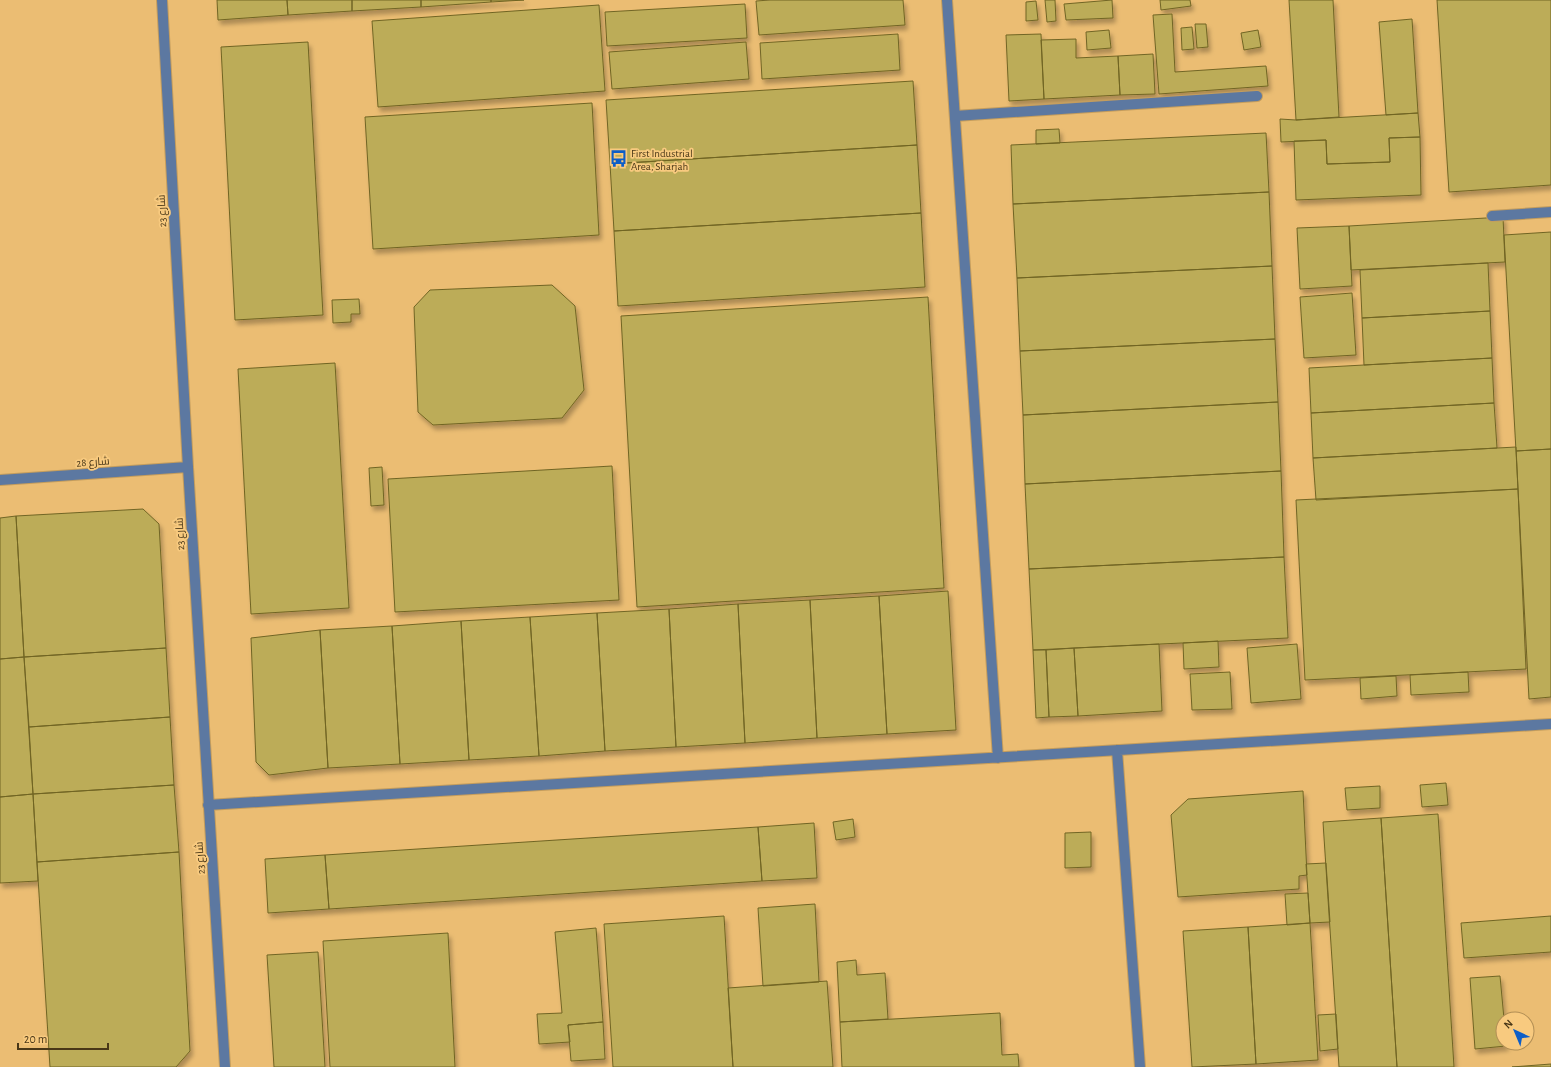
<svg xmlns="http://www.w3.org/2000/svg" width="1551" height="1067" viewBox="0 0 1551 1067" font-family="'Alegreya Sans',Cairo,sans-serif">
<style>
.building{fill:#bcac58;stroke:#716524;filter:url(#shadow)}
.lines{fill:none;stroke-linecap:round;stroke-linejoin:round}
.minor-casing{stroke:#c49d5d;stroke-width:12}
.minor{stroke:#5c78a1;stroke-width:10}
.labels{text-anchor:middle;dominant-baseline:central;stroke-width:3.5;stroke-linejoin:round;paint-order:stroke}
.poi-label{font-size:11px;fill:#493717;stroke:#f8ca7f;text-anchor:start}
.street-label{font-size:11px;fill:#493717;stroke:#f8ca7f}
</style>
<defs>
<filter id="shadow"><feDropShadow dx="2.5" dy="4.5" stdDeviation="2" flood-color="#0004"/></filter>
</defs>
<rect width="100%" height="100%" fill="#ebbd73"/>
<!-- building -->
<path class="building" d="M217,0h70l1,15 -70,5z
M287,0h65v11l-64,4z
M352,0h69v7l-69,4z
M421,0h70v2l-70,5z
M491,0h33l-33,2z
M770,0h133l2,25 -146,10 -3,-34z
M1045,0h10l1,21 -9,1z
M1112,0l1,18 -47,2 -2,-16z
M1160,0h30l1,6 -30,4z
M1289,0h44l6,117 -43,3z
M1437,0h114v185l-102,7z
M1036,1l2,19 -12,1v-19z
M745,4l2,34 -140,8 -2,-34z
M599,5l6,86 -227,16 -6,-86z
M1172,14l3,58 91,-6 2,20 -109,8 -6,-79z
M1412,19l6,94 -32,2 -7,-93z
M1195,24h11l2,23 -11,1z
M1192,27l2,22 -12,1 -1,-22z
M1109,30l2,18 -24,2 -1,-18z
M1258,30l3,17 -17,3 -3,-17z
M898,34l2,36 -138,9 -2,-36z
M1041,34l3,65 -35,2 -3,-66z
M1076,39v19l42,-2 2,39 -76,4 -3,-59z
M308,42l15,273 -88,5 -14,-273z
M746,42l3,37 -137,10 -3,-37z
M1153,54l2,40 -35,1 -2,-39z
M913,81l4,64 -307,19 -4,-64z
M592,103l7,132 -226,14 -8,-132z
M1418,113l2,24 -31,1 1,24 -63,2 -1,-24 -45,2 -1,-23 16,1z
M1059,129l1,14 -24,1v-14z
M1266,133l3,59 -256,12 -2,-59z
M1420,137l1,58 -125,5 -2,-59 32,-1 1,24 63,-2 -1,-24z
M917,145l4,68 -307,18 -4,-67z
M1269,192l3,74 -255,12 -4,-74z
M921,213l4,74 -307,19 -4,-75z
M1503,217l2,45 -154,8 -2,-44z
M1349,226l3,60 -52,3 -3,-61z
M1551,232v217l-35,2 -12,-216z
M1488,263l2,48 -128,7 -2,-48z
M1272,266l3,73 -255,12 -3,-73z
M552,285l23,21 9,84 -22,28 -129,7 -15,-13 -4,-105 16,-17z
M1352,293l4,62 -52,3 -4,-61z
M928,297l16,291 -307,19 -16,-291z
M359,299l1,15h-9v8l-18,1 -1,-23z
M1490,311l2,47 -128,7 -2,-47z
M1275,339l3,63 -255,13 -3,-64z
M1492,358l2,45 -183,10 -2,-45z
M335,363l14,245 -98,6 -13,-245z
M1278,402l3,69 -256,13 -2,-69z
M1494,403l3,45 -184,10 -2,-45z
M1516,447l2,42 -202,11 -3,-42z
M1551,449v248l-22,2 -13,-248z
M612,466l7,134 -224,12 -7,-133z
M382,467l2,38 -13,1 -2,-38z
M1281,471l3,86 -255,12 -4,-85z
M1518,489l8,180 -221,11 -9,-180z
M143,509l16,15 7,124 -142,9 -8,-141z
M16,516l8,141 -24,2v-141z
M1284,557l4,81 -255,12 -4,-81z
M948,591l8,139 -69,4 -8,-138z
M879,596l8,138 -70,4 -7,-138z
M810,600l7,138 -72,5 -7,-139z
M738,604l7,139 -69,4 -7,-138z
M669,609l7,138 -71,4 -8,-138z
M597,613l8,138 -66,5 -9,-139z
M530,617l9,139 -70,4 -8,-139z
M461,621l8,139 -69,4 -8,-138z
M392,626l8,138 -72,4 -8,-138z
M320,630l8,138 -59,7 -13,-13 -5,-124z
M1218,641l1,26 -35,2 -1,-26z
M1159,644l3,67 -84,5 -4,-68z
M1297,644l4,55 -50,4 -4,-55z
M166,648l4,69 -141,10 -5,-70z
M1074,648l4,68 -29,1 -3,-67z
M1033,650h13l3,67 -13,1z
M24,657l9,137 -33,3v-138z
M1230,672l2,37 -40,1 -2,-36z
M1468,672l1,20 -58,3 -1,-20z
M1396,676l1,20 -36,3 -1,-21z
M170,717l4,68 -141,9 -4,-67z
M1446,783l2,22 -26,2 -2,-22z
M174,785l5,67 -142,10 -4,-68z
M1380,786v22l-33,2 -2,-22z
M1303,791l4,84 -8,1v13l-121,8 -7,-82 17,-16z
M33,794l5,87 -38,2v-86z
M1438,814l16,253h-57l-16,-249z
M1381,818l16,249h-58l-16,-245z
M853,819l2,18 -19,3 -3,-18z
M814,823l3,55 -55,3 -4,-54z
M758,827l4,54 -433,28 -4,-54z
M1091,832v35l-26,1v-35z
M179,852l11,199 -14,16h-126l-13,-205z
M325,855l4,54 -61,4 -3,-54z
M1326,863l4,59 -20,1 -4,-59z
M1308,893l2,30 -23,2 -2,-31z
M815,904l4,78 -56,4 -5,-78z
M724,916l9,151h-120l-9,-143z
M1551,916v36l-87,6 -3,-35z
M1310,923l8,137 -62,4 -8,-137z
M1248,927l8,137 -64,3 -9,-136z
M596,928l7,94 -35,3 2,17 -31,2 -2,-30 25,-1 -7,-81z
M448,933l7,134h-125l-7,-126z
M318,952l7,115h-51l-7,-112z
M856,960l1,15 28,-2 3,46 -48,3 -3,-60z
M1500,976l4,43 -1,24h3v3l-31,3 -5,-71z
M827,981l6,86h-100l-5,-79z
M1000,1013l2,42 16,-1 1,13h-177l-2,-45z
M1336,1014l2,35 -18,2 -2,-36z
M603,1022l2,37 -34,2 -3,-36z
M1551,1064v3h-39z"/>
<g class="lines">
<defs>
<path id="minor" d="M162,0l26,467 37,600
M947,0l51,758
M955,116l302,-20
M1492,216l59,-4
M0,480l188,-13
M1117,750l23,317
M208,805l1343,-81"/>
</defs>
<!-- minor casing -->
<use href="#minor" class="minor-casing"/>
<!-- minor -->
<use href="#minor" class="minor"/>
</g>
<!-- icons -->
<defs>
<symbol id="bus-bare" viewBox="-9 -9 18 18"><path d="M-5-6H5V4H4V6H2V4H-2V6H-4V4H-5ZM-3.5-4V0h7V-4ZM-3.5 1.2v1.5H-2V1.2ZM2 1.2v1.5H3.5V1.2Z" fill="#0d5ec7" stroke="#f8ca7f" stroke-width="2.5" paint-order="stroke"/></symbol>
</defs>
<g fill-rule="evenodd">
<use href="#bus-bare" x="606" y="146" width="25" height="25"/>
</g>
<g class="labels">
<!-- poi labels -->
<g class="poi-label">
<text x="631" y="153">First Industrial<tspan x="631" dy="13">Area, Sharjah</tspan></text>
</g>
<!-- street labels -->
<g class="street-label">
<text transform="translate(162 211) rotate(-93)">شارع 23</text>
<text transform="translate(93 462) rotate(-4)">شارع 28</text>
<text transform="translate(180 534) rotate(-93)">شارع 23</text>
<text transform="translate(200 858) rotate(-94)">شارع 23</text>
</g>
</g>
<!-- north arrow -->
<g transform="translate(1515 1031) rotate(316)"><circle r="19" fill="#f8ca7f" stroke="#b28f55"/>
<path d="M0-3L7 15L0 10L-7 15Z" fill="#0d5ec7"/>
<text y="-6" font-size="11" font-weight="bold" text-anchor="middle" fill="#493717">N</text>
</g>
<!-- scale -->
<path d="M18 1043v6h90v-6" fill="none" stroke="#493717" stroke-width="2"/>
<text x="24" y="1043" font-size="12" fill="#493717" stroke="#f8ca7f" stroke-width="3" paint-order="stroke">20 m</text>
</svg>
